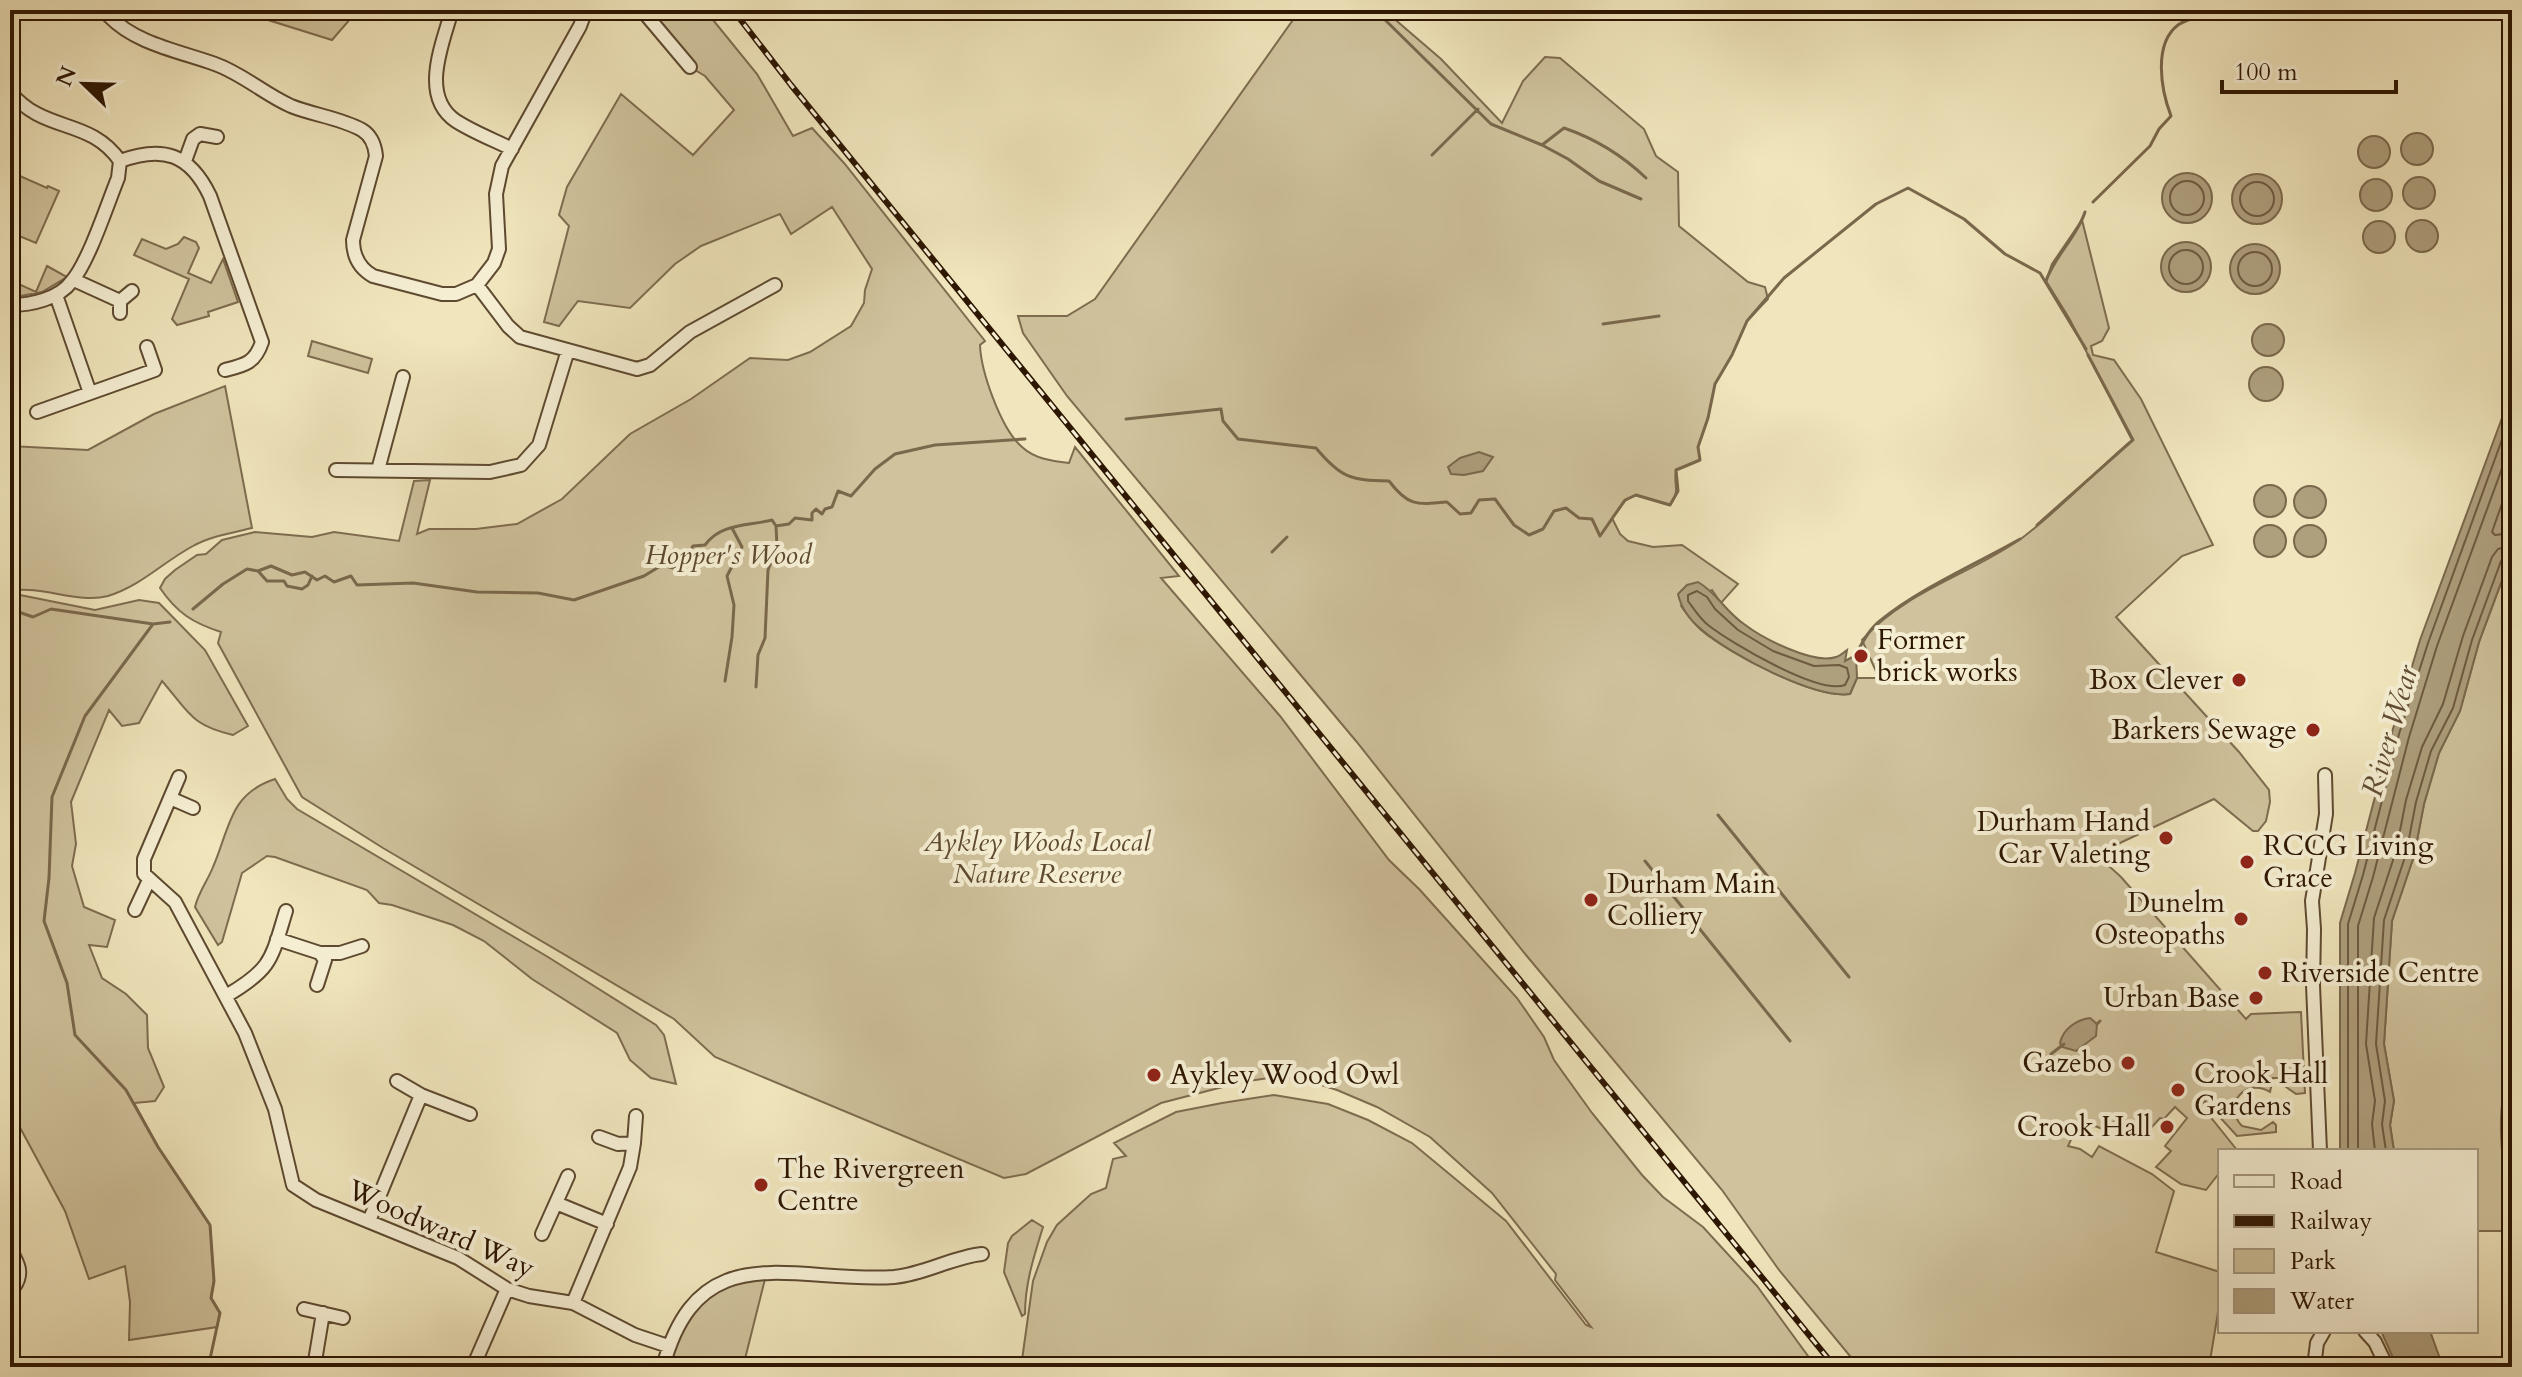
<svg xmlns="http://www.w3.org/2000/svg" width="2522" height="1377" viewBox="0 0 2522 1377" font-family="Cardo,serif">
<style>
.green{fill:#cfc29c;stroke:#7e6c4f;stroke-width:2}
.water{fill:#ae9f7d;stroke:#7a684c;stroke-width:2}
.lines{fill:none;stroke-linecap:round;stroke-linejoin:round}
.shore{stroke:#6e5a40;stroke-width:2}
.stream{stroke:#7a684c;stroke-width:3}
.minor-casing{stroke:#5e4a30;stroke-width:16}
.minor{stroke:#f5eed3;stroke-width:12}
.rail-casing{stroke:#2d1602;stroke-width:6}
.rail{stroke:#f5eed3;stroke-width:3;stroke-dasharray:9;stroke-linecap:butt}
.poi-dot{fill:#8f2418;stroke:#f5eed3;stroke-width:3}
.labels{text-anchor:middle;dominant-baseline:central;stroke-width:8;stroke-linejoin:round;paint-order:stroke}
.park-label{font-size:28px;font-style:italic;fill:#5e4a30;stroke:#f5eed3}
.poi-label{font-size:28px;fill:#2d1602;stroke:#f5eed3;text-anchor:start}
.street-label{font-size:28px;fill:#2d1602;stroke:#f5eed3}
.water-label{font-size:30px;font-style:italic;fill:#614d33;stroke:#f5eed3}
</style>
<rect width="100%" height="100%" fill="#f0e5bc"/>
<filter id="stains"><feTurbulence type="fractalNoise" baseFrequency=".0025" numOctaves="4"/><feColorMatrix values="0 0 0 0 .2 0 0 0 0 .09 0 0 0 0 .02 0 0 0 .5 -.17"/></filter>
<radialGradient id="worn" r=".72"><stop offset=".6" stop-color="#630" stop-opacity="0"/><stop offset="1" stop-color="#630" stop-opacity=".3"/></radialGradient>
<!-- green -->
<path class="green" d="M236,10h122l-26,30z
M642,10h63l52,64 36,62 19,-8 32,35 141,178 -5,4c1,27 21,84 42,102 13,12 30,14 47,16l6,-16 104,129 -18,2 119,138 109,144 31,30 97,108 27,39 10,23 38,53 50,62 21,22 40,30 54,59 59,81h-795l12,-86 14,-39 10,-17 34,-31 15,-6 7,-29 13,-3 -12,-13 62,-31 46,-9 52,-8 54,9 40,16 44,23 94,78 80,104 5,2 -36,-47 1,-6 -64,-81 -62,-56 -53,-30 -40,-17 -38,-12 -23,-1 -34,5 -81,21 -135,71 -22,4 -289,-121 -41,-38 -291,-171 -81,-51 -84,-154 3,-11c-28,-9 -44,-19 -61,-44l5,-9 10,-9 22,-15 9,-1 16,-14 33,-8 57,5 22,-5 65,9 15,-60 16,-1 -13,54 12,-5h47l41,-5 45,-25 68,-65 61,-35 59,-41 38,2 22,-8 41,-26 13,-23 1,-13 7,-21 -40,-62 -41,27 -11,-20 -79,32 -26,18 -45,44 -52,-7 -19,25 -15,-4 25,-96 -10,-11 8,-28 54,-93 72,61 41,-45 -29,-34 -15,-9z
M1300,10h84l57,49 61,64 21,-42 22,-24 15,1 84,71 12,27 22,16 1,54 69,56 17,5 3,12 -21,22 -15,34 -17,29 -7,34 -10,29 2,13 -24,10c-3,16 5,20 -6,35l-35,-10 -10,6 -13,17 8,16 8,7 25,6 29,-2 56,39 -17,19 -9,-13 -31,16c6,8 13,18 20,24 29,24 113,69 149,64l7,-16h22l-17,-38c43,-49 108,-65 160,-102 39,-29 73,-67 110,-98l-63,-122 -23,-37 6,-17 30,-44 27,108 -7,13 -11,5 2,9 21,5 27,39 72,146 -31,11 -66,61 123,135 30,38 1,12 -4,19 -8,10h-5l-39,-32 -92,43 -23,15 22,20 125,142 5,-5 50,-2 4,81 -9,1 -17,-12v-4h-6l-3,14c-25,-15 -48,13 -28,34l19,4 12,-8 3,3v7l-39,4 -32,-35 -4,4 36,45 -17,1v21l-14,18 -25,-6 -25,-17 15,-16 -6,-5 22,-28 -12,-11 -11,12 -4,-1 -19,21 -26,-18 -10,9 -10,-4 -19,3 -8,17 12,3 12,8 7,-11 53,28 22,17 -18,61 64,20v28l-11,67h-350l-80,-97 -57,-80 -196,-235 -170,-214 -289,-345 -44,-63 -5,-17h49l28,-17z
M13,173l34,15 1,-2 11,5 -23,52 -24,-10 -2,3v-57z
M184,237l12,5 3,6 -11,25 23,10 12,-24 15,43 -30,10 1,4 -32,9 -5,-6 17,-40 -55,-24 8,-16 24,10 12,-5z
M47,266l20,11 -25,15 -32,6v-18l26,12z
M312,341l60,18 -4,14 -60,-17z
M225,386l27,142c-20,5 -41,8 -59,18 -30,16 -52,40 -85,50 -31,8 -66,-11 -98,-5v-145l78,4 66,-36z
M2512,562v504c-22,47 -5,114 -2,165h-34v-80h-82l-4,-26 4,-24 -10,-57 8,-123 22,-65 10,-52 15,-51 21,-42 19,-69 27,-72z
M10,593l85,17 44,-10 20,3 46,47 43,76 -15,9c-43,-10 -44,-23 -71,-54l-23,42 -17,3 -13,-16 -38,92 5,42 -4,22 12,41 31,13 -8,27 -18,-2 13,33 24,16 21,21 1,33 16,39 -9,14 -21,2 24,44 52,78 4,56 -3,17 9,15 -3,14 -88,13 1,-38 -5,-36 -36,13 -24,-68 -55,-102z
M275,779l12,20 10,10 251,148 108,68 8,10 12,49 -25,-6 -21,-18 -13,-27 -85,-54 -48,-38 -31,-16 -61,-20 -13,-2 -12,-13 -92,-33 -8,-1 -25,17 -20,69 -4,3 -23,-38c4,-16 12,-25 18,-40 17,-39 16,-73 62,-88z
M1032,1220l11,7c-9,29 -18,56 -18,87l-3,2 -18,-44 4,-29 4,-7z
M767,1271l-24,96h-80l5,-21 46,-59z"/>
<!-- water -->
<path class="water" d="M2401 149a16 16 0 1 1 32 0a16 16 0 1 1-32 0Z
M2358 152a16 16 0 1 1 32 0a16 16 0 1 1-32 0Z
M2162 198a25 25 0 1 1 50 0a25 25 0 1 1-50 0Z
M2232 199a25 25 0 1 1 50 0a25 25 0 1 1-50 0Z
M2403 193a16 16 0 1 1 32 0a16 16 0 1 1-32 0Z
M2360 195a16 16 0 1 1 32 0a16 16 0 1 1-32 0Z
M2406 236a16 16 0 1 1 32 0a16 16 0 1 1-32 0Z
M2363 237a16 16 0 1 1 32 0a16 16 0 1 1-32 0Z
M2161 267a25 25 0 1 1 50 0a25 25 0 1 1-50 0Z
M2230 269a25 25 0 1 1 50 0a25 25 0 1 1-50 0Z
M2252 340a16 16 0 1 1 32 0a16 16 0 1 1-32 0Z
M2249 384a17 17 0 1 1 34 0a17 17 0 1 1-34 0Z
M2512,383v170l-33,89 -19,69 -21,42 -15,51 -10,52 -22,65 -8,123 10,57 -4,24 4,26h-54v-228l15,-50 37,-141 28,-92 82,-222z
M1479,452l14,5 -10,14 -19,4 -13,-1 -3,-7 12,-9z
M2254 501a16 16 0 1 1 32 0a16 16 0 1 1-32 0Z
M2294 502a16 16 0 1 1 32 0a16 16 0 1 1-32 0Z
M2254 541a16 16 0 1 1 32 0a16 16 0 1 1-32 0Z
M2294 541a16 16 0 1 1 32 0a16 16 0 1 1-32 0Z
M1698,582c19,11 28,30 46,42 18,14 70,41 92,33 4,-1 7,-4 11,-7l-2,11 11,-6 1,23 -7,16c-36,5 -120,-40 -148,-64 -11,-9 -21,-22 -24,-36l9,-9z
M2090,1018l7,6 -1,12 -20,15 -14,-4 -2,-4c3,-14 16,-23 30,-25z
M2381,1331h49l13,36h-46z"/>
<g class="lines">
<!-- shore -->
<path class="shore" d="M2170 198a17 17 0 1 1 34 0a17 17 0 1 1-34 0Z
M2240 199a17 17 0 1 1 34 0a17 17 0 1 1-34 0Z
M2169 267a17 17 0 1 1 34 0a17 17 0 1 1-34 0Z
M2238 269a17 17 0 1 1 34 0a17 17 0 1 1-34 0Z
M2512,475l-20,57 3,3 17,-2
M1697,591l10,6 8,12 23,21 35,21 41,15 25,-1 8,3 2,9 -4,8c-26,10 -114,-42 -137,-60 -8,-6 -14,-16 -20,-24v-6z
M2348,1151v-227l15,-49 36,-141 29,-91 84,-231
M2358,1151v-225l15,-49 36,-140 28,-91 75,-205
M2375,1151l-3,-27 3,-23 -9,-57 8,-126 22,-67 10,-51 16,-53 21,-43 20,-68 29,-79 6,-8 14,-4
M2386,1151l-4,-27 3,-23 -9,-57 8,-124 22,-66 10,-52 15,-51 22,-43 19,-68 29,-79 4,-5 7,-1"/>
<!-- stream -->
<path class="stream" d="M1375,10l116,114 51,21 22,-17c32,11 57,26 82,50
M1542,145l26,14 31,22 42,18
M1432,155l46,-46
M2093,202l57,-56 9,-17 12,-13c-10,-26 -18,-72 7,-91 9,-6 20,-7 28,-15
M2046,281c9,-26 31,-44 39,-69
M1603,324l56,-8
M1126,419l95,-10 2,12 15,18 78,9c25,30 34,32 73,33 19,25 27,24 58,21l13,12 11,-1 8,-13 16,-1 19,26 15,10 14,-6 11,-18 12,-3 13,10 13,1 8,17 25,-36 11,-5 34,10 8,-14 -2,-21 24,-10 -2,-13 10,-29 7,-34 17,-29 15,-34 37,-43 92,-74 32,-16 56,31 41,35 35,19 46,76
M2037,525l96,-85 -45,-85
M1272,552l15,-15
M258,571l9,10h17l3,5 15,3 6,-4 4,-9
M10,609l23,8 18,-8 102,15
M193,609l30,-25 24,-15 11,2 13,-5 21,9 13,-3 12,8 8,-4 9,6 17,-6 6,9 56,-2 64,9 61,1 36,7 70,-24 18,-11 11,3 9,-2 11,-20 12,-1c16,-22 43,-19 67,-25l4,6 13,-2 6,-6 17,2v-7l4,-4 6,5 3,-5 7,-2 6,-16 13,5 24,-27 20,-15 40,-9 90,-6
M170,622l-17,2 -68,92 -33,81 -3,81 -5,43 23,62 8,52 51,55 32,57 52,78 4,56 -3,17 9,15 -10,46 2,8
M1856,655c6,-13 13,-26 25,-35 38,-31 95,-56 139,-81
M725,681l7,-44 2,-32 -7,-29 15,-29 -10,-19
M756,687l2,-32 7,-17 3,-68 9,-23 -1,-21
M1718,815l131,162
M1645,861l145,180
M2097,1024l3,-3
M2051,1054l13,-10"/>
<defs>
<path id="minor" d="M109,10v6c27,28 70,35 106,48 28,10 49,30 76,42 22,9 50,12 71,24 10,6 13,16 14,26l-23,84c0,16 6,28 20,36l69,18h14l21,-9 17,-22 5,-14 -3,-55 6,-28 78,-140 6,-16
M452,10c-9,33 -33,86 4,111 17,11 38,19 56,28
M642,10l48,57
M10,92c35,42 79,25 110,69
M120,161c43,-16 70,-7 90,35l52,146c-7,21 -17,23 -37,28
M185,161l8,-22 7,-5 17,3
M74,280l46,21
M477,285l31,41 12,11 117,32 13,-4 40,-33 85,-47
M56,295l34,98
M10,305c21,0 49,-6 62,-24 17,-20 35,-76 46,-103l2,-17
M120,313v-12l12,-10
M37,412l118,-42 -8,-23
M336,470l154,2 31,-7 18,-20 29,-95
M378,470l25,-93
M179,777l-35,82v15l31,28 70,131 30,76 18,76 23,15 142,58 49,31 22,7 44,7 62,32 33,11
M170,798l23,10
M135,910l14,-30
M277,939l43,14 5,7 -8,25
M320,953h20l22,-7
M226,996c46,-27 45,-36 60,-85
M397,1081l24,14 49,19
M634,1143l2,-27
M2320,1151l-7,-166 1,-56 -2,-28 14,-87 -1,-39
M556,1203l51,21
M369,1221l52,-126
M542,1234l26,-58
M10,1249c8,14 14,24 4,38l-4,2
M573,1303l57,-136 4,-24 -16,1 -19,-7
M304,1309l39,9
M2365,1331l10,11 12,25
M314,1367l9,-54
M473,1367l34,-78
M663,1367c36,-135 132,-83 231,-90 32,-3 58,-20 88,-23
M2314,1367l3,-24 7,-12"/>
</defs>
<!-- minor casing -->
<use href="#minor" class="minor-casing"/>
<!-- minor -->
<use href="#minor" class="minor"/>
<defs>
<path id="rail" d="M733,10l58,75 1044,1282"/>
</defs>
<!-- rail casing -->
<use href="#rail" class="rail-casing"/>
<!-- rail -->
<use href="#rail" class="rail"/>
</g>
<!-- markers -->
<g class="poi-dot">
<circle cx="1861" cy="656" r="8"/>
<circle cx="2239" cy="680" r="8"/>
<circle cx="2313" cy="730" r="8"/>
<circle cx="2166" cy="838" r="8"/>
<circle cx="2247" cy="862" r="8"/>
<circle cx="1591" cy="900" r="8"/>
<circle cx="2241" cy="919" r="8"/>
<circle cx="2265" cy="973" r="8"/>
<circle cx="2256" cy="998" r="8"/>
<circle cx="2128" cy="1063" r="8"/>
<circle cx="1154" cy="1075" r="8"/>
<circle cx="2178" cy="1090" r="8"/>
<circle cx="2167" cy="1127" r="8"/>
<circle cx="761" cy="1185" r="8"/>
</g>
<g class="labels">
<!-- park labels -->
<g class="park-label">
<text x="728" y="555">Hopper's Wood</text>
<text x="1037" y="842">Aykley Woods Local<tspan x="1037" dy="32">Nature Reserve</tspan></text>
</g>
<!-- poi labels -->
<g class="poi-label">
<text x="1877" y="640">Former<tspan x="1877" dy="32">brick works</tspan></text>
<text x="2223" y="680" text-anchor="end">Box Clever</text>
<text x="2297" y="730" text-anchor="end">Barkers Sewage</text>
<text x="2150" y="822" text-anchor="end">Durham Hand<tspan x="2150" dy="32">Car Valeting</tspan></text>
<text x="2263" y="846">RCCG Living<tspan x="2263" dy="32">Grace</tspan></text>
<text x="1607" y="884">Durham Main<tspan x="1607" dy="32">Colliery</tspan></text>
<text x="2225" y="903" text-anchor="end">Dunelm<tspan x="2225" dy="32">Osteopaths</tspan></text>
<text x="2281" y="973">Riverside Centre</text>
<text x="2240" y="998" text-anchor="end">Urban Base</text>
<text x="2112" y="1063" text-anchor="end">Gazebo</text>
<text x="2194" y="1074">Crook Hall<tspan x="2194" dy="32">Gardens</tspan></text>
<text x="1170" y="1075">Aykley Wood Owl</text>
<text x="2151" y="1127" text-anchor="end">Crook Hall</text>
<text x="777" y="1169">The Rivergreen<tspan x="777" dy="32">Centre</tspan></text>
</g>
<!-- street labels -->
<g class="street-label">
<text transform="translate(441 1229) rotate(24)">Woodward Way</text>
</g>
<!-- water labels -->
<g class="water-label">
<text transform="translate(2390 731) rotate(-74)">River Wear</text>
</g>
</g>
<!-- margin -->
<rect width="2522" height="1377" fill="none" stroke="#f0e5bc" stroke-width="40"/>
<rect x="12" y="12" width="2498" height="1353" fill="none" stroke="#2d1602" stroke-width="4"/>
<rect x="20" y="20" width="2482" height="1337" fill="none" stroke="#2d1602" stroke-width="2"/>
<!-- legend -->
<rect x="2218" y="1149" width="260" height="184" fill="#f5eed3" stroke="#a5987f" stroke-width="2"/>
<rect x="2234" y="1175" width="40" height="12" fill="#f5eed3" stroke="#a5987f" stroke-width="2"/>
<text x="2290" y="1189" font-size="24" fill="#2d1602">Road</text>
<rect x="2234" y="1215" width="40" height="12" fill="#2d1602" stroke="#a5987f" stroke-width="2"/>
<text x="2290" y="1229" font-size="24" fill="#2d1602">Railway</text>
<rect x="2234" y="1249" width="40" height="24" fill="#cfc29c" stroke="#a5987f" stroke-width="2"/>
<text x="2290" y="1269" font-size="24" fill="#2d1602">Park</text>
<rect x="2234" y="1289" width="40" height="24" fill="#ae9f7d" stroke="#a5987f" stroke-width="2"/>
<text x="2290" y="1309" font-size="24" fill="#2d1602">Water</text>
<!-- north arrow -->
<g transform="translate(84 84) rotate(293)" stroke="#f5eed3" stroke-width="6" paint-order="stroke">
<path d="M0-6L14 30L0 20L-14 30Z" fill="#2d1602"/>
<text y="-12" font-size="22" font-weight="bold" text-anchor="middle" fill="#2d1602">N</text>
</g>
<!-- scale -->
<path d="M2222 80v12h174v-12" fill="none" stroke="#2d1602" stroke-width="4"/>
<text x="2234" y="80" font-size="24" fill="#2d1602" stroke="#f5eed3" stroke-width="6" paint-order="stroke">100 m</text>
<rect width="100%" height="100%" filter="url(#stains)"/>
<rect width="100%" height="100%" fill="url(#worn)"/>
</svg>
